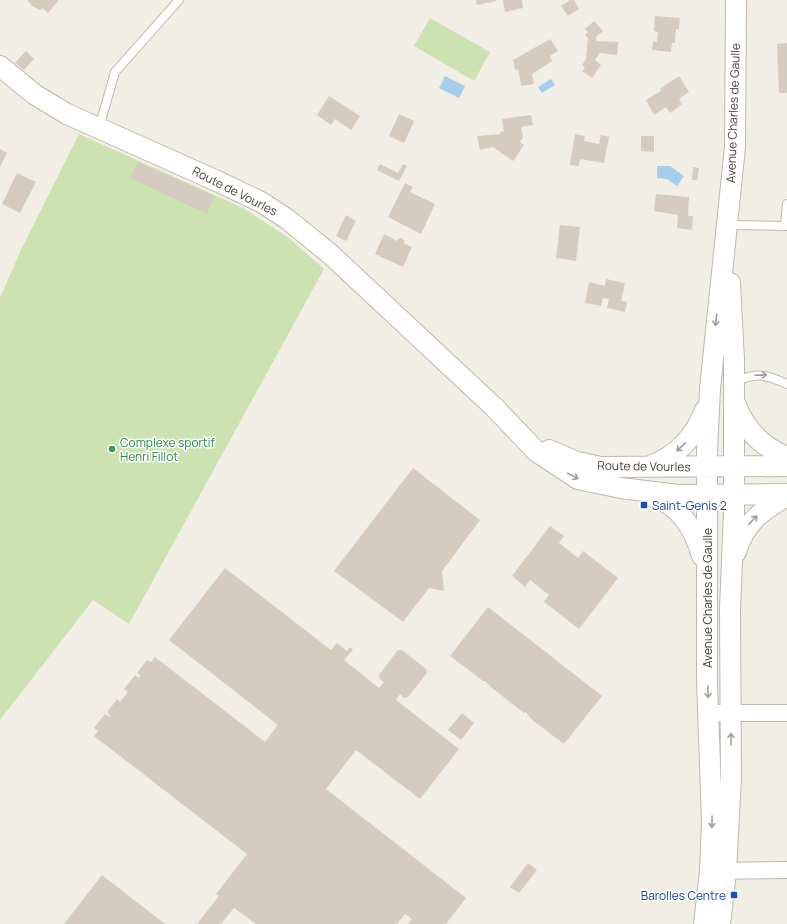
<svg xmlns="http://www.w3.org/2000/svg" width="787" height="924" viewBox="0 0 787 924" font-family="Manrope,sans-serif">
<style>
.green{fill:#cce3b1}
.water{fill:#a6cdea}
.building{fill:#d5ccbf}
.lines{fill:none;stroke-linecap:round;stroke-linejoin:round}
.service-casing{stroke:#bfb8ac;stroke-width:10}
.minor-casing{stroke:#bfb8ac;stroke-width:18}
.tertiary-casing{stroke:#bfb8ac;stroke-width:22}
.service{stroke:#fff;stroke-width:8}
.minor{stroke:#fff;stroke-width:16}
.tertiary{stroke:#fff;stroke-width:20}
.oneway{stroke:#a19e9a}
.leisure-dot{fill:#2e9e5b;stroke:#fff;stroke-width:1.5}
.transit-dot{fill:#1a4fb4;stroke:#fff;stroke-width:1.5}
.labels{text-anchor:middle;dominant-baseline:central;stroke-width:3;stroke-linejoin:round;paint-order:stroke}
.street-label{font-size:12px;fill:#433e35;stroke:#fff}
.leisure-label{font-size:12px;fill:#27864d;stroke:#fff;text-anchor:start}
.transit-label{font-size:12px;fill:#164399;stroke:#fff;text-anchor:start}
</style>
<rect width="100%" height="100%" fill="#f1eee5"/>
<!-- green -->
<path class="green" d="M430,18l60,34 -16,29 -60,-35z
M79,134l164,74 46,30 35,31 -195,355 -36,-24 -93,120v-422l20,-46z"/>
<!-- water -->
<path class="water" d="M445,76l20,10 -6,12 -20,-10z
M551,79l4,6 -13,8 -4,-6z
M657,166h13l14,10 -7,10 -10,-7 -10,-1z"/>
<!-- building -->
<path class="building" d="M27,0h32l-11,13 -6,-5 -2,2 -8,-4z
M476,0h20v1l-19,4z
M503,0h19l1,8 -18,4z
M570,0h4l5,9 -11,7 -7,-10z
M655,16l25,2 -1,11h-3l-1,14h-3l-1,9 -19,-2 1,-9 4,1 1,-10 -4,-1z
M594,21l9,10 -7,6v4l22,1 -1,13 -17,-2 -5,7 6,5 -9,13 -10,-7 3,-3 -3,-3 4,-6 2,-21 -3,-3 3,-3 -3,-3z
M550,39l8,12 -8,5 2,5 -20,13 2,10 -13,2 -3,-17 -3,1 -2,-10z
M787,43v50h-8l-2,-49z
M26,51l8,8 -10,11 -9,-7z
M679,76l10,16 -10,7 3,5 -12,9 -4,-6 -12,8 -8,-15 15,-9 -1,-2z
M329,96l31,20 -9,14 -16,-11 -4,6 -14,-10z
M399,114l15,7 -10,22 -15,-7z
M531,115l2,10 -12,2 2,10 -3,5 4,3 -11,16 -20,-14 -13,3 -3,-14 23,-2v-2l4,-1 -2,-12z
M575,134l10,2 -1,5 15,3 2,-9 8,2 -5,26 -24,-4 -1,7 -9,-1z
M641,136h13v16l-13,-1z
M0,149l7,4 -7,14z
M138,162l77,34 -8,18 -77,-36z
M380,164l18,9 5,-9 4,2 -8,15 -22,-11z
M693,167l6,1 -2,12h-5z
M17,173l19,9 -16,31 -18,-9z
M405,183l8,4 -3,5 25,12 -14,30 -33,-17z
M656,194l33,3 -1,19h5l-1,14 -15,-2 1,-13 -24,-4z
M346,215l10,6 -10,20 -10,-5z
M560,225l20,2 -4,34 -20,-3z
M384,234l13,7 2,-3h2l4,3 -2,2 9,4 -9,20 -28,-13z
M606,279l19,4 -4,18 6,1 -2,10 -18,-4 2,-9 -6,-1 -2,8 -16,-3 4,-21 16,4z
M413,468l67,52 -38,51 2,20 -15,-3 -26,34 -69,-51z
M550,526l14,10 -5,7 19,15 5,-7 35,27 -39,51 -35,-27 5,-7 -19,-15 -5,7 -13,-11z
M225,568l106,82 6,-7 10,8 3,-4 3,3 -9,10 35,28 5,-6 -4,-3 -1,-4 19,-25h4l24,19 1,4 -19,24 -4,1 -4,-4 -4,6 63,49 -39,50 -64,-49 -30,39 140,109 -20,26h-38l4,-5 -7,-5 -8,10h-141l-22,-16 -13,16h-24l22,-28 -3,-2 31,-40 -153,-118 4,-5 -4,-3 11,-14 4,3 1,-2 -3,-3 10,-13 3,3 8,-10 -4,-3 11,-14 3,3 3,-2 -4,-3 10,-13 4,2 4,-5 110,85 13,-17 -109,-85z
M488,607l114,89 -38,48 -33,-25 -5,-7 -2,1 -33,-26 -6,-6h-2l-33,-25z
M462,713l12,10 -13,17 -13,-10z
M528,863l9,7 -18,23 -9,-6z
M102,875l63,49h-101z"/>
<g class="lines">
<defs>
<path id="service" d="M99,128l16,-56 64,-72
M727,225l60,1
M785,225l2,-21
M734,382c22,-10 31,-8 53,2"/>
<path id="minor" d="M709,713h78
M714,871l73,-1"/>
<path id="tertiary" d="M0,66l34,28 33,20 150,67 44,21 26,17 42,34 165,154 43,45 41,27 43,9 57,7 109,-1
M735,403c9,25 27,44 52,54
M549,450l28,12 24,5 186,-1
M650,466c27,-10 45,-29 55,-56
M652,496c28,9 42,32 50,60
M736,552c9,-30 25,-41 51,-56
M704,924l6,-53 2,-49 -5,-142v-229l3,-62 25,-242 1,-147
M720,924l6,-52 5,-94 -1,-169 4,-97v-152l-4,-77"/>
</defs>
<!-- service casing -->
<use href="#service" class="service-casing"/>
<!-- minor casing -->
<use href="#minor" class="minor-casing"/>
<!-- tertiary casing -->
<use href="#tertiary" class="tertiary-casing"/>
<!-- service -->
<use href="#service" class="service"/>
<!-- minor -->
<use href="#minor" class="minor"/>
<!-- tertiary -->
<use href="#tertiary" class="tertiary"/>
</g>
<!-- one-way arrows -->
<defs><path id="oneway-shaft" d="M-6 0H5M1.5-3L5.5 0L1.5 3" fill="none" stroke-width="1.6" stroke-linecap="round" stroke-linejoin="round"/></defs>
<g class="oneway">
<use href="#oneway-shaft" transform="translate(716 320) rotate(97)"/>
<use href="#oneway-shaft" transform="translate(761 375) rotate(-3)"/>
<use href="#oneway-shaft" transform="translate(681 447) rotate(137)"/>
<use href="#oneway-shaft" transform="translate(573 476) rotate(28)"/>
<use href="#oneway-shaft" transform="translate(753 520) rotate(-46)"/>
<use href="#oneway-shaft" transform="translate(708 692) rotate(87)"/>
<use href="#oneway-shaft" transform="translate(731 739) rotate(-91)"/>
<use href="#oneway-shaft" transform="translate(712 822) rotate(91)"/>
</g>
<!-- markers -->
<circle class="leisure-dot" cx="112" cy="449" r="4"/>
<g class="transit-dot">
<rect x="640" y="501" width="8" height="8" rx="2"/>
<rect x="730" y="891" width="8" height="8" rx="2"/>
</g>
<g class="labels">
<!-- street labels -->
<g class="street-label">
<text transform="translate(733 113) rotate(-88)">Avenue Charles de Gaulle</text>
<text transform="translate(235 191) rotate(27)">Route de Vourles</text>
<text transform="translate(644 466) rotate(1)">Route de Vourles</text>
<text transform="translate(707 598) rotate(-90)">Avenue Charles de Gaulle</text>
</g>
<!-- leisure labels -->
<g class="leisure-label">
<text x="120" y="442">Complexe sportif<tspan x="120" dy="14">Henri Fillot</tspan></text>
</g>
<!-- transit labels -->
<g class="transit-label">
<text x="652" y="505">Saint-Genis 2</text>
<text x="726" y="895" text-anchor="end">Barolles Centre</text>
</g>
</g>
</svg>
